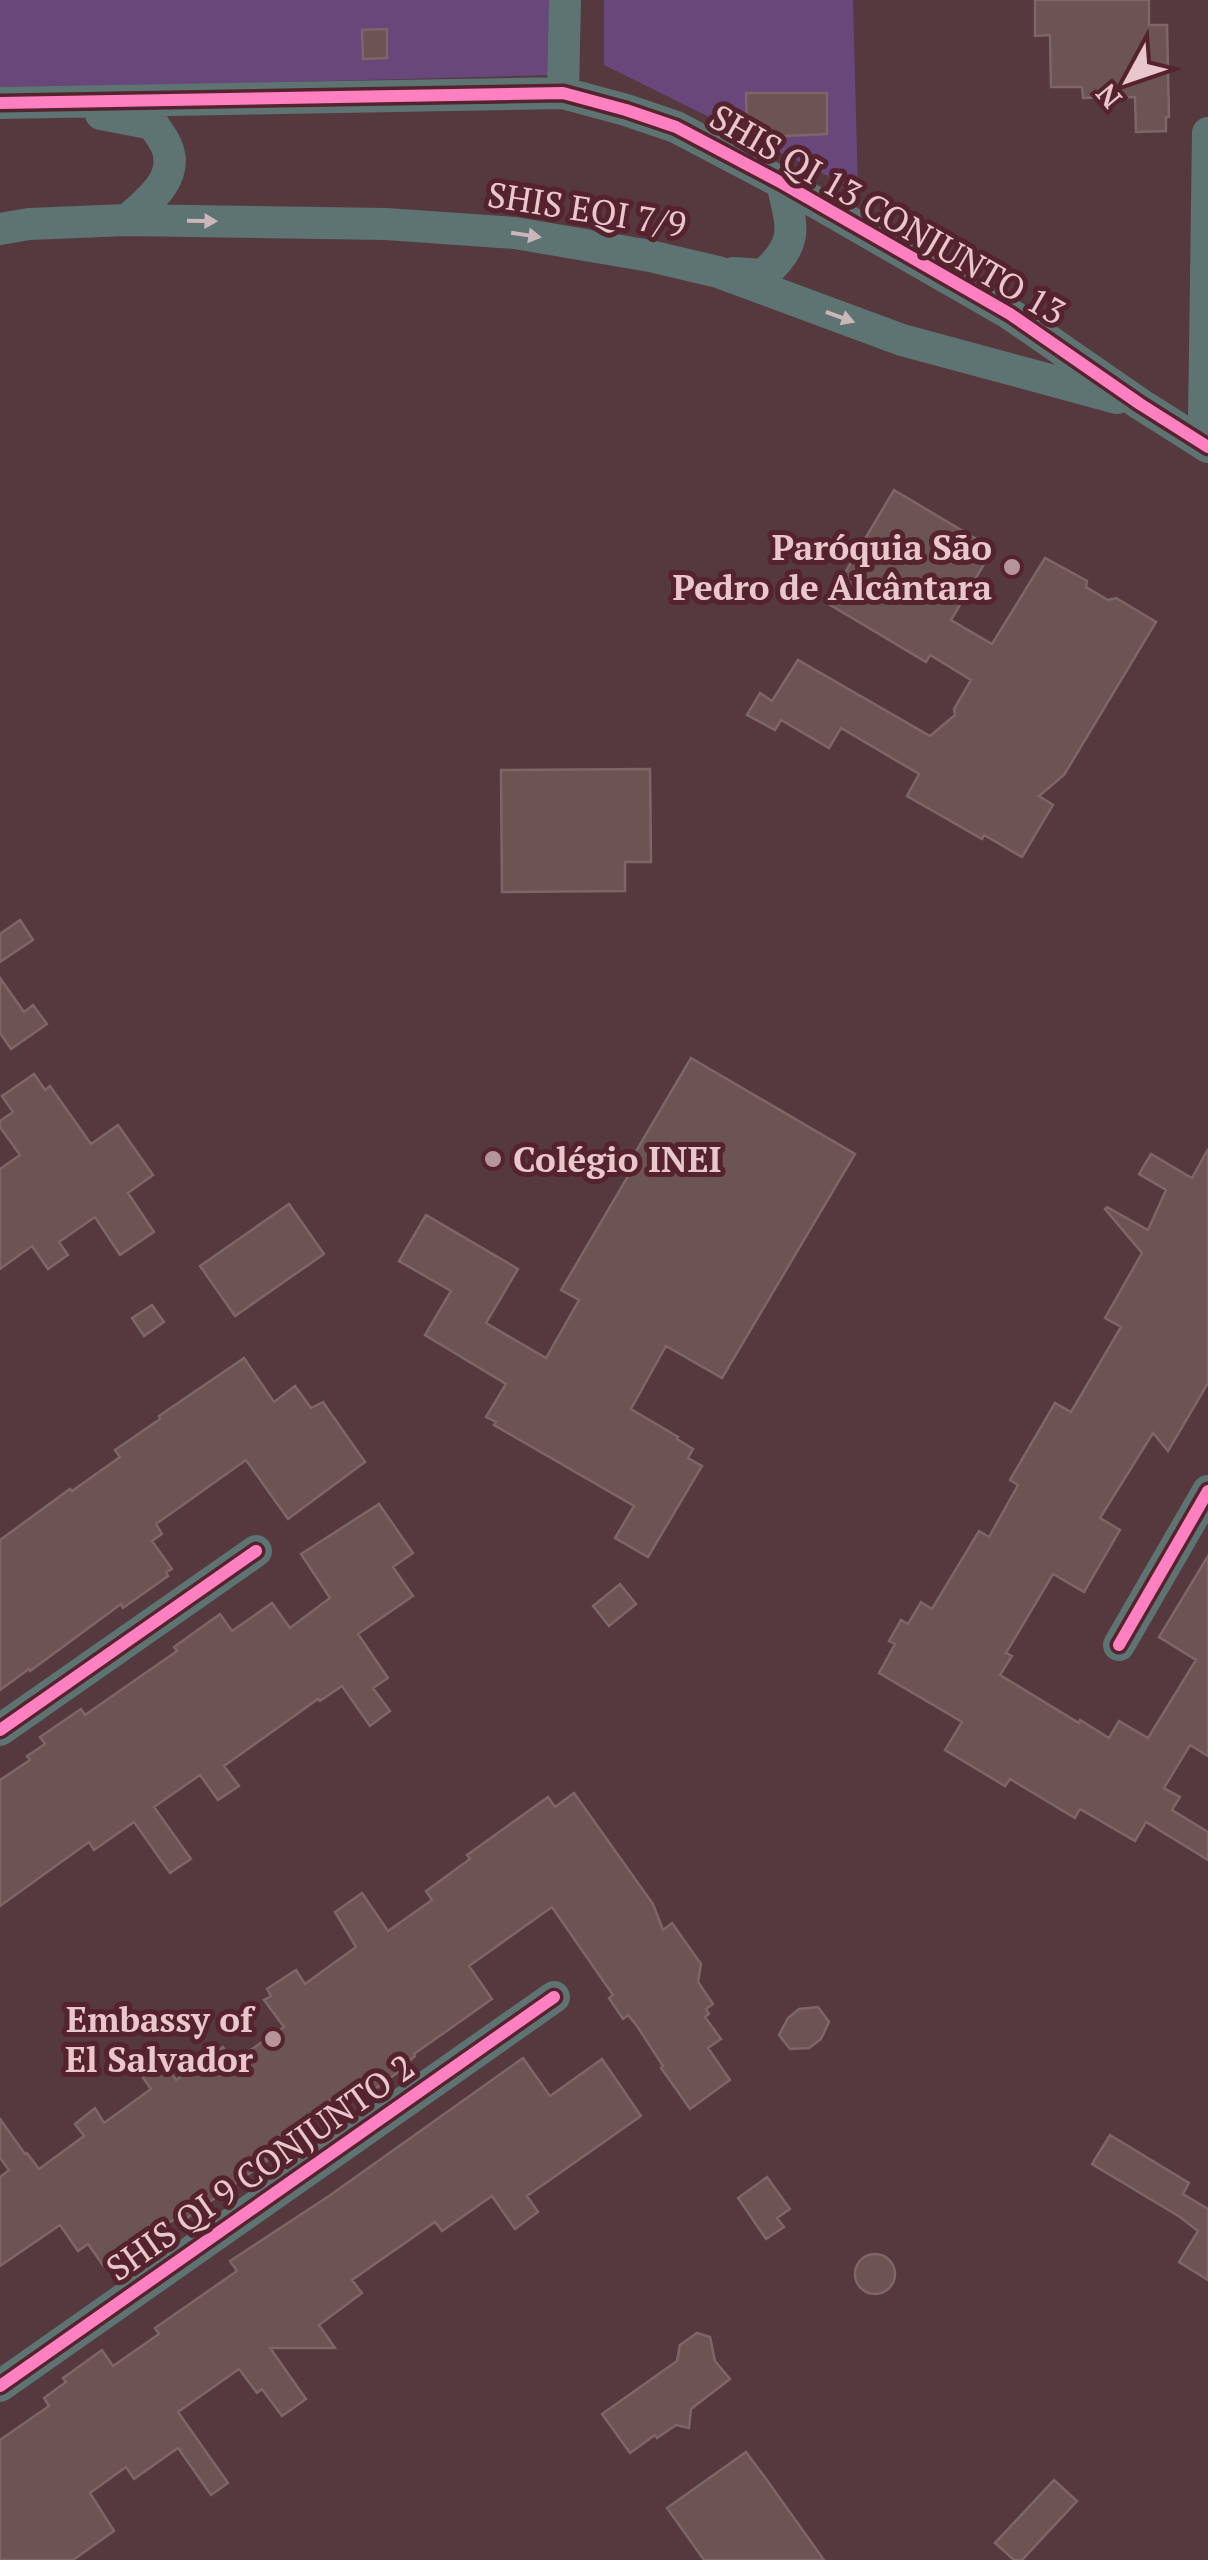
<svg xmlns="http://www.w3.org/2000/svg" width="1208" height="2560" viewBox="0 0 1208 2560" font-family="'PT Serif',serif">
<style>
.green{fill:#68477b}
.building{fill:#6c5455;stroke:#7e6666;stroke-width:2.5}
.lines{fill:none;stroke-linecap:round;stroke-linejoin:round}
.minor{stroke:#5d7473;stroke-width:32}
.cycleway-casing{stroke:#55232d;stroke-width:19}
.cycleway{stroke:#ff80c0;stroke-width:12}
.oneway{fill:#cdb6ba}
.poi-dot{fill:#b5959a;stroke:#55232d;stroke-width:4}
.labels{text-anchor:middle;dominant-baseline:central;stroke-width:10;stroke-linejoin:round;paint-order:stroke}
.street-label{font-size:35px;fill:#e9c7cc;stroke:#55232d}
.poi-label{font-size:35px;font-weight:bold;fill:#e9c7cc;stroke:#55232d;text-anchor:end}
</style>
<rect width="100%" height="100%" fill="#55393e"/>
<!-- green -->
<path class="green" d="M0,0h553l-1,75 -552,15z
M604,0h249l5,191 -254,-126z"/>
<!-- building -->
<path class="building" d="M1035,0h114v25h18l2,92h-3v14l-30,1 -1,-35 -52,1 -1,-11h-31l-1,-52 -15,1z
M387,29v29l-24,1 -1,-29z
M746,93h81v41l-67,3 -13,-7z
M894,490l99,59 -42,71 41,24 53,-86 42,23 -1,6 22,13 8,-2 40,24 -92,153 -25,21 14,9 -31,52 -38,-22 -2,4 -75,-43 12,-22 -78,-46 -12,20 -48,-28 -6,10 -28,-15 13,-22 12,8 26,-41 132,76 25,-21 -1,-6 17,-29 -41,-25 -4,7 -99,-59z
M650,769l1,93h-26v29l-123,1 -1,-122z
M20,920l13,20 -33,22v-28z
M0,978l24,34 9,-7 14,19 -36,25 -11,-16z
M691,1058l164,96 -133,224 -56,-32 -35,63 47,28 -1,2 16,10 -5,9 14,8 -54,91 -33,-19 19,-32 -140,-81 2,-3 -10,-5 20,-33 -81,-49 26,-44 -52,-30 27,-46 92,54 -32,54 60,35 33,-58 -18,-10 76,-129 -5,-3z
M34,1074l11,16 5,-4 41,58 27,-19 35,50 -25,18 26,39 -34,23 -25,-38 -36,25 9,13 -20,14 -16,-23 -32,23v-100l20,-14 -20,-28v-6l13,-9 -11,-16z
M1208,1149v234l-40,68 -15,-18 -53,85 20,12 -36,62 -31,-18 -47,79 6,3 -12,19 79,48 1,-3 29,18 10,-17 29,17 48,-78 -37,-23 49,-81v200l-18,-11 -26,43 16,9 -8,13 36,22v28l-62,-38 -11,19 -55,-32 -5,9 -65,-39 -5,7 -60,-36 17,-28 -83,-49 16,-29 -6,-3 12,-21 7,4 13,-22 11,7 47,-78 10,6 29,-52 -8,-5 45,-77 16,9 50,-85 -16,-9 37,-65 -37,-44 2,-2 41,23 18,-40 -27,-16 12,-20 41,24z
M289,1204l35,50 -89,62 -35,-50z
M152,1305l12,17 -20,14 -12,-18z
M244,1358l30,44 21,-16 16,22 12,-6 42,60 -77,57 -42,-59 -90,64 6,10 -10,7 20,28 -6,3 2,4 -45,32 -2,-4 -91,67 -1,-2 -29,21v-150l70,-51 2,2 48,-34 -5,-7 45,-31 -1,-3z
M379,1504l34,49 -20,14 20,29 -55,38 30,44 -15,10 17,23 -20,15 -28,-40 -22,15 -2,-2 -94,67 15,20 -21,14 -18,-25 -46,32 37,52 -21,14 -36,-51 -40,28 -5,-8 -89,64v-126l30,-20 -3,-4 18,-12 -5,-7 41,-28 4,6 92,-64 -3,-4 46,-33 12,17 40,-28 18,25 40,-30 -29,-44z
M620,1584l16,20 -27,22 -16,-20z
M574,1793l79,111 10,26 9,-7 29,41 -3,18 15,22 -7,5 3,5 -4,3 16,22 -13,9 22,32 -40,29 -29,-41 2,-2 -26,-40 -9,-11 -5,4 -14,-21 4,-3 -61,-88 -83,59 23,33 -78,55 1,2 -9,8 2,1 -37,27 -9,-13 -64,44 -37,28 6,10 -87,62 -4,-5 -71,50 -17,-24 -10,7 -18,-26 -60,41v-89l9,-7 -9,-12v-39l25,35 2,-1 12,16 45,-33 -9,-12 20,-16 9,15 47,-34 -16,-23 21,-15 20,29 47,-33 10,15 51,-35 -20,-27 7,-4 -4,-7 29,-19 9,14 51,-37 -21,-35 27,-19 26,38 44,-31 -6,-9 44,-32 -3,-4 81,-58 7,10z
M818,2007l11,15 -8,17 -12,9 -19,1 -11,-14 9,-17 11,-9z
M523,2058l27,38 52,-37 39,57 -114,80 11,16 -23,17 -23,-33 -50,35 -7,-9 -83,58 10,13 -43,32 16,23h-65l36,51 -24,17 -20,-27 -5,4 -18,-24 -61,43 50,71 -17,12 -33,-47 -44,31 -8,-12 -36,26 24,38 -41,29h-73v-120l49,-34 -5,-8 22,-16 -3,-4 39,-28 11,16 46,-32 -4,-6 82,-57 -7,-10 99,-65z
M1110,2135l79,48 -6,11 25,15v71l-29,-18 19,-31 -18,-14 -88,-53z
M767,2177l23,32 -13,9 7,9 -18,12 -28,-41z
M855 2274a20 20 0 1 1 40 0a20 20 0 1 1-40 0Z
M697,2333l13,4 5,24 15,18 -39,30 -2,19 -13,-3 -19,13 -2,-3 -25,18 -28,-39 75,-53 3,-16z
M746,2452l18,24 60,84h-120l-37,-52z
M1054,2480l23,21 -55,59h-8l-19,-17z"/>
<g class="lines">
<!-- minor -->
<path class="minor" d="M563,93l2,-93
M0,103l563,-10 63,17 50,17 106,56 228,131 130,90 68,43
M101,114l52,10c4,7 10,14 13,21 15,32 -18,57 -39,75
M0,229l29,-5 98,-4 259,4 129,9 135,23 68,16 184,68 215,58
M733,273l30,2c37,-32 29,-48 19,-92
M1204,422l4,-289
M1119,1645l89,-154
M0,1730l256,-179
M0,2386l554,-389"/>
<defs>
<path id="cycleway" d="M0,103l563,-10 63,17 50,17 106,56 228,131 130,90 68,43
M1119,1645l89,-154
M0,1730l256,-179
M0,2386l554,-389"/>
</defs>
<!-- cycleway casing -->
<use href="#cycleway" class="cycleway-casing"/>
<!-- cycleway -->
<use href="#cycleway" class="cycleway"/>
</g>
<!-- one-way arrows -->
<defs><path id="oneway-solid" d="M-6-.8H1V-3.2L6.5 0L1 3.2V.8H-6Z" transform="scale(2.5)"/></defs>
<g class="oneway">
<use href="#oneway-solid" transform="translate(202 221) rotate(1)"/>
<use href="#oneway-solid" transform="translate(526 235) rotate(9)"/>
<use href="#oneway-solid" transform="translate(840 317) rotate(20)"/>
</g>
<!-- markers -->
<g class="poi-dot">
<circle cx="1012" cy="567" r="10"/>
<circle cx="493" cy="1159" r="10"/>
<circle cx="273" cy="2039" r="10"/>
</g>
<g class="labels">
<!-- street labels -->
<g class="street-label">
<text transform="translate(587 209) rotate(9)">SHIS EQI 7/9</text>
<text transform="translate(888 214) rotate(30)">SHIS QI 13 CONJUNTO 13</text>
<text transform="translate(260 2167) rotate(-35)">SHIS QI 9 CONJUNTO 2</text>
</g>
<!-- poi labels -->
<g class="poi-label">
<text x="992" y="547">Paróquia São<tspan x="992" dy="40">Pedro de Alcântara</tspan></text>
<text x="513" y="1159" text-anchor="start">Colégio INEI</text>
<text x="253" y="2019">Embassy of<tspan x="253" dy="40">El Salvador</tspan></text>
</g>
</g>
<!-- north arrow -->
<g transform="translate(1128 80) rotate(230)" stroke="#55232d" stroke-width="8" paint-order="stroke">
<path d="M0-8L18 38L0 25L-18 38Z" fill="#e9c7cc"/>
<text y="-15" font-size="28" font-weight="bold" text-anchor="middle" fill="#e9c7cc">N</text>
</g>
</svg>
